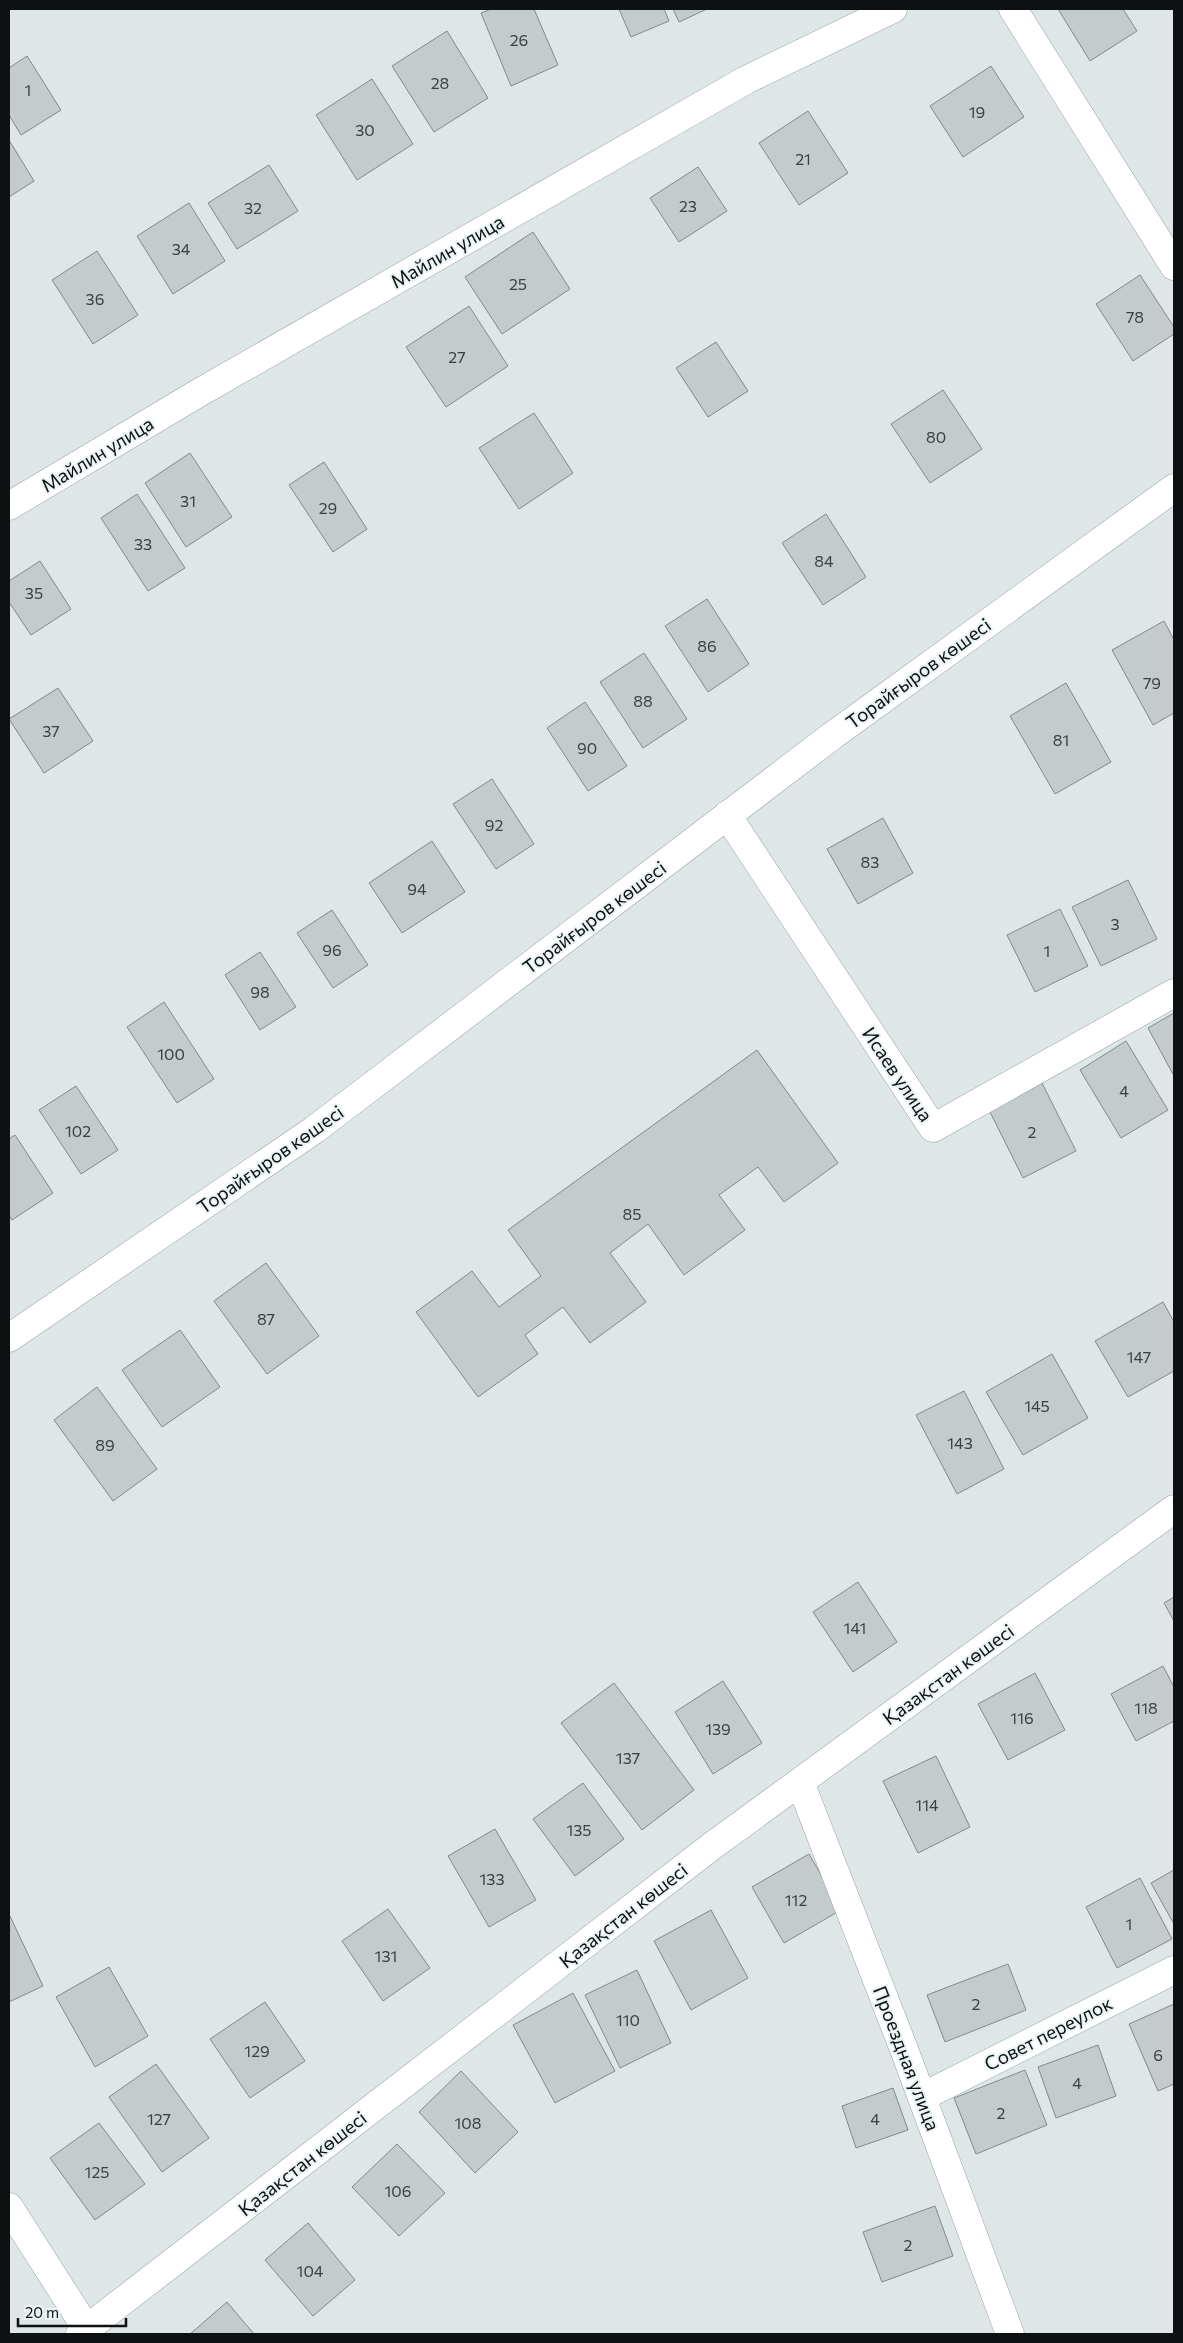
<svg xmlns="http://www.w3.org/2000/svg" width="1183" height="2343" viewBox="0 0 1183 2343" font-family="Commissioner,sans-serif">
<style>
.building{fill:#c3cbcc;stroke:#82898b}
.lines{fill:none;stroke-linecap:round;stroke-linejoin:round}
.street-casing{stroke:#9ba3a5;stroke-width:29}
.secondary-casing{stroke:#9ba3a5;stroke-width:29}
.street{stroke:#fff;stroke-width:28}
.secondary{stroke:#fff;stroke-width:28}
.labels{text-anchor:middle;dominant-baseline:central;stroke-width:4;stroke-linejoin:round;paint-order:stroke}
.number-label{font-size:16px;fill:#3b4040}
.street-label{font-size:19px;fill:#0e1112;stroke:#ebf3f5}
</style>
<rect width="100%" height="100%" fill="#dee6e8"/>
<!-- building -->
<path class="building" d="M491,9h43l24,56 -47,21 -30,-73z
M619,9h45l5,12 -38,16z
M673,9h34l-28,13z
M1058,9h65l14,22 -47,30z
M447,31l41,67 -54,34 -42,-66z
M27,56l34,54 -40,25 -12,-20v-47z
M991,66l33,51 -61,40 -33,-51z
M372,79l41,65 -56,36 -41,-65z
M808,111l40,62 -49,32 -40,-62z
M9,140l25,41 -25,16z
M269,165l29,46 -61,38 -29,-46z
M698,167l29,44 -48,31 -29,-44z
M189,203l36,58 -52,33 -36,-58z
M533,232l37,57 -68,45 -37,-57z
M97,251l41,64 -45,29 -41,-64z
M1140,275l34,52v7l-41,27 -37,-57z
M469,306l39,60 -62,41 -40,-60z
M716,342l32,49 -40,26 -32,-49z
M943,390l39,59 -52,34 -39,-59z
M534,413l39,60 -54,36 -40,-61z
M190,453l42,64 -46,30 -41,-64z
M324,462l43,67 -34,23 -44,-67z
M137,494l48,74 -37,23 -47,-73z
M826,514l40,63 -43,28 -41,-62z
M40,561l31,48 -40,26 -22,-33v-21z
M707,599l42,65 -41,28 -43,-66z
M1164,621l10,19v73l-21,12 -41,-75z
M644,653l43,66 -44,29 -43,-66z
M1066,683l45,79 -56,32 -45,-78z
M58,688l35,53 -49,32 -35,-54z
M585,702l42,64 -39,25 -41,-63z
M492,779l42,65 -38,25 -43,-65z
M883,818l30,55 -55,31 -31,-55z
M432,841l33,51 -63,41 -33,-50z
M1128,880l29,59 -56,27 -29,-59z
M1060,909l28,57 -53,26 -28,-57z
M332,910l36,55 -35,23 -36,-55z
M260,952l36,55 -36,23 -35,-55z
M164,1002l50,77 -37,24 -50,-76z
M1174,1013v63l-26,-48z
M1126,1041l42,69 -47,28 -41,-68z
M757,1050l81,113 -54,39 -26,-35 -39,28 26,35 -61,45 -36,-51 -38,29 36,49 -56,41 -27,-36 -38,28 13,19 -60,43 -62,-85 56,-41 27,36 42,-31 -33,-46z
M1042,1083l34,68 -53,27 -34,-68z
M76,1086l42,64 -37,24 -42,-64z
M15,1135l38,58 -41,27 -3,-5v-76z
M266,1263l53,73 -52,38 -53,-73z
M1163,1302l11,20v49l-46,26 -33,-56z
M180,1330l40,57 -58,40 -40,-57z
M1052,1354l36,64 -65,37 -37,-63z
M97,1387l60,82 -44,32 -59,-81z
M964,1391l40,78 -47,25 -41,-79z
M858,1582l39,60 -44,30 -40,-60z
M1174,1597v24l-10,-18z
M1163,1666l11,21v34l-38,20 -25,-47z
M1035,1673l30,57 -57,30 -30,-56z
M723,1681l39,62 -49,31 -38,-62z
M614,1683l80,107 -52,40 -81,-107z
M936,1756l34,71 -52,26 -35,-72z
M583,1783l41,56 -49,37 -42,-57z
M495,1829l41,71 -47,27 -41,-71z
M809,1854l32,56 -57,33 -32,-56z
M1174,1870v54l-23,-41z
M1140,1878l32,61 -55,29 -31,-61z
M388,1909l42,59 -47,33 -41,-60z
M711,1910l37,68 -57,32 -37,-69z
M9,1914l34,72 -34,16z
M1008,1964l18,46 -81,32 -18,-47z
M109,1967l39,69 -53,31 -39,-70z
M637,1970l34,73 -51,25 -35,-73z
M573,1993l42,78 -60,32 -42,-78z
M265,2002l40,59 -55,37 -40,-59z
M1174,2004v80l-16,7 -29,-67z
M1098,2045l18,51 -60,22 -18,-51z
M156,2064l53,74 -47,34 -53,-75z
M1025,2070l22,55 -71,29 -22,-56z
M461,2071l57,61 -43,41 -56,-61z
M893,2088l15,42 -52,18 -14,-42z
M99,2123l46,61 -50,36 -45,-62z
M397,2144l48,49 -46,43 -47,-49z
M935,2206l18,50 -71,26 -19,-50z
M308,2223l47,57 -42,36 -48,-56z
M227,2302l27,32h-64z"/>
<g class="lines">
<defs>
<path id="street" d="M1013,9l161,257
M9,506l193,-115 544,-311 147,-71
M727,815l206,313 241,-135
M800,1782l105,270 105,282
M922,2097l252,-127
M80,2334l632,-488 462,-337"/>
<path id="secondary" d="M9,1338l305,-208 518,-394 342,-248
M9,2207l81,127"/>
</defs>
<!-- street casing -->
<use href="#street" class="street-casing"/>
<!-- secondary casing -->
<use href="#secondary" class="secondary-casing"/>
<!-- street -->
<use href="#street" class="street"/>
<!-- secondary -->
<use href="#secondary" class="secondary"/>
</g>
<g class="labels">
<!-- number labels -->
<g class="number-label">
<text x="519" y="39">26</text>
<text x="440" y="82">28</text>
<text x="28" y="89">1</text>
<text x="977" y="111">19</text>
<text x="365" y="129">30</text>
<text x="803" y="158">21</text>
<text x="688" y="205">23</text>
<text x="253" y="207">32</text>
<text x="181" y="248">34</text>
<text x="518" y="283">25</text>
<text x="95" y="298">36</text>
<text x="1135" y="316">78</text>
<text x="457" y="356">27</text>
<text x="936" y="436">80</text>
<text x="188" y="500">31</text>
<text x="328" y="507">29</text>
<text x="143" y="543">33</text>
<text x="824" y="560">84</text>
<text x="34" y="592">35</text>
<text x="707" y="645">86</text>
<text x="1152" y="682">79</text>
<text x="643" y="700">88</text>
<text x="51" y="730">37</text>
<text x="1061" y="739">81</text>
<text x="587" y="747">90</text>
<text x="494" y="824">92</text>
<text x="870" y="861">83</text>
<text x="417" y="888">94</text>
<text x="1115" y="923">3</text>
<text x="332" y="949">96</text>
<text x="1047" y="950">1</text>
<text x="260" y="991">98</text>
<text x="171" y="1053">100</text>
<text x="1124" y="1090">4</text>
<text x="78" y="1130">102</text>
<text x="1032" y="1131">2</text>
<text x="632" y="1213">85</text>
<text x="266" y="1318">87</text>
<text x="1139" y="1356">147</text>
<text x="1037" y="1405">145</text>
<text x="960" y="1442">143</text>
<text x="105" y="1444">89</text>
<text x="855" y="1627">141</text>
<text x="1146" y="1707">118</text>
<text x="1022" y="1717">116</text>
<text x="718" y="1728">139</text>
<text x="628" y="1757">137</text>
<text x="927" y="1804">114</text>
<text x="579" y="1829">135</text>
<text x="492" y="1878">133</text>
<text x="796" y="1899">112</text>
<text x="1129" y="1923">1</text>
<text x="386" y="1955">131</text>
<text x="976" y="2003">2</text>
<text x="628" y="2019">110</text>
<text x="257" y="2050">129</text>
<text x="1158" y="2054">6</text>
<text x="1077" y="2082">4</text>
<text x="1001" y="2112">2</text>
<text x="159" y="2118">127</text>
<text x="875" y="2118">4</text>
<text x="468" y="2122">108</text>
<text x="97" y="2171">125</text>
<text x="398" y="2190">106</text>
<text x="908" y="2244">2</text>
<text x="310" y="2270">104</text>
</g>
<!-- street labels -->
<g class="street-label">
<text transform="translate(447 251) rotate(-30)">Майлин улица</text>
<text transform="translate(97 454) rotate(-31)">Майлин улица</text>
<text transform="translate(918 673) rotate(-36)">Торайғыров көшесі</text>
<text transform="translate(594 917) rotate(-37)">Торайғыров көшесі</text>
<text transform="translate(898 1074) rotate(56)">Исаев улица</text>
<text transform="translate(270 1159) rotate(-35)">Торайғыров көшесі</text>
<text transform="translate(948 1674) rotate(-36)">Қазақстан көшесі</text>
<text transform="translate(623 1915) rotate(-38)">Қазақстан көшесі</text>
<text transform="translate(1048 2033) rotate(-27)">Совет переулок</text>
<text transform="translate(907 2058) rotate(69)">Проездная улица</text>
<text transform="translate(302 2163) rotate(-38)">Қазақстан көшесі</text>
</g>
</g>
<!-- border -->
<rect width="1183" height="2343" fill="none" stroke="#0e1112" stroke-width="20"/>
<!-- scale -->
<path d="M18 2318v8h108v-8" fill="none" stroke="#0e1112" stroke-width="2.5"/>
<text x="25" y="2318" font-size="15" fill="#0e1112" stroke="#ebf3f5" stroke-width="4" paint-order="stroke">20 m</text>
</svg>
